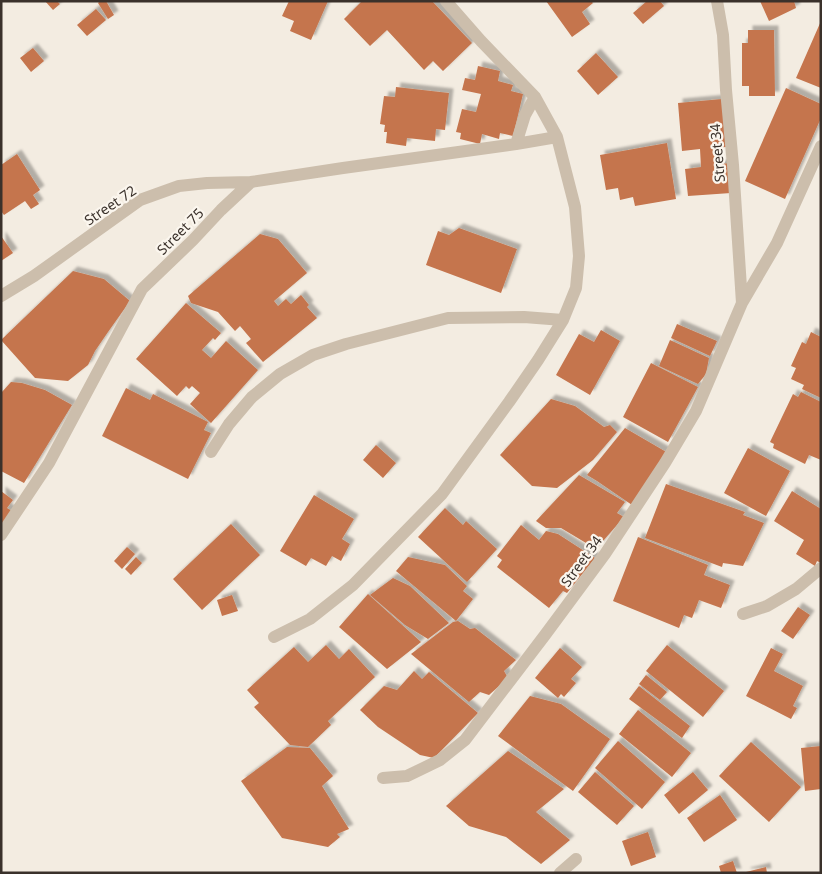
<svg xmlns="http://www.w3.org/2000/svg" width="822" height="874" viewBox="0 0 822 874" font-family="'Noto Sans',sans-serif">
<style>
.building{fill:#c5754d;filter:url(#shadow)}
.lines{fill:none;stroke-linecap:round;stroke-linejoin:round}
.street{stroke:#ccbeac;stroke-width:12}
.labels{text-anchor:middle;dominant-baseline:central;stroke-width:4.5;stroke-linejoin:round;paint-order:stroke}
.street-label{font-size:14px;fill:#3a312b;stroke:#fbf6ee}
</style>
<defs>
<filter id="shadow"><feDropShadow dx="4.5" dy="-4.5" stdDeviation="1" flood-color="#0004"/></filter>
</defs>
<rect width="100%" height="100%" fill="#f3ece1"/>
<!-- building -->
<path class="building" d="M45,1h12l3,3 -7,6z
M100,1h6l8,14 -6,4 -10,-16z
M289,1h39l-17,39 -21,-9 4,-10 -12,-5z
M362,1h70l40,42 -29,28 -10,-10 -9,9 -37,-40 -17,16 -26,-27z
M546,1h45l2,2 -11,9 8,12 -18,13z
M647,1h13l4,5 -21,18 -10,-11z
M760,1h34l2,7 -27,13z
M96,9l10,11 -19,16 -10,-11z
M821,21v67l-25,-10z
M748,30h26l1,66h-26v-10h-7v-43h6z
M33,48l11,13 -13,11 -11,-14z
M596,53l22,24 -20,18 -21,-24z
M478,66l22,5 -2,10 15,4 -2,6 12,3 -10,42 -13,-3 -1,6 -17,-5 -2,10 -20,-5 1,-6 -5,-1 6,-23 14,3 5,-18 -19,-4 3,-12 10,2z
M396,87l53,6 -4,37 -9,-1 -1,12 -28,-3 -1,8 -20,-3 1,-11h-3l1,-7 -5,-1 4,-28 11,1z
M786,88l35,16v14l-36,81 -40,-18z
M722,99l4,48 -12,1 2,17 13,-2 2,30 -43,3 -3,-27 16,-2 -1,-18 -18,2 -4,-48z
M667,143l9,56 -41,7 -2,-9 -13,3 -2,-12 -12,2 -6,-35z
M17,154l23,36 -7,5 6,9 -8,5 -6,-8 -21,14 -3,-4v-46z
M459,228l58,21 -16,44 -75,-28 12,-34 11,4z
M260,234l18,5 29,34 -33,28 4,5 8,-7 5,5 10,-9 8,10 -2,2 10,11 -54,44 -17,-19 5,-4 -11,-13 -5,5 -17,-19 -27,-9 -3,-7z
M1,236l12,17 -12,8z
M73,271l31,8 26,22 -22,31 -13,19 -7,14 -20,16 -33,-3 -34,-38z
M186,303l35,30 -6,7 -2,-2 -11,12 9,8 15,-17 32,29 -47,53 -21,-19 10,-11 -8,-7 -3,3 -3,-3 -9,10 -41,-37z
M677,324l40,17 -7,15 -39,-18z
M601,330l19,11 -30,54 -34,-20 23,-41 15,8z
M811,332l10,5v61l-19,-9 2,-4 -13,-6 5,-11 -5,-2 11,-24 4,2z
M670,340l39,18 -3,16 -8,10 -39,-18z
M651,363l47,24 -30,55 -45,-25z
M11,382l11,1 23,7 27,15 -48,78 -23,-12v-78z
M126,388l24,12 3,-6 55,28 -4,8 7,3 -23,46 -86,-43z
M801,392l20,10v58l-12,-5 -4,9 -32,-16 1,-4 -4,-2 23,-48 5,3z
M551,399l24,7 29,21 6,-2 7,7 -24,28 -36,28 -25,-2 -32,-31z
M625,428l43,25 -36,52 -35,-24 -10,-6z
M376,445l20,18 -13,15 -20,-18z
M748,448l42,23 -24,45 -42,-23z
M579,475l46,27 -8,11 7,4 -28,32 -35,-21h-15l-10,-7z
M666,484l79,28 -2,3 21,8 -21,43 -20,-3 -1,4 -77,-29z
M1,491l12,9 -6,8 5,3 -11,14z
M792,491l29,18v54l-4,-2 -2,5 -19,-12 8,-14 -30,-19z
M314,495l40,24 -12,20 8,5 -9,17 -9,-5 -6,10 -15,-8 -5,8 -26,-15z
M445,508l18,17 3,-4 31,28 -30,33 -49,-45z
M231,524l29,31 -58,55 -29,-31z
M521,525l18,15 7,-9 12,3 37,24 -28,35 -4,-2 -14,17 -52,-41 5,-7 -5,-4z
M638,537l70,28 -4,10 26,10 -9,23 -22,-8 -7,18 -8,-3 -5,13 -66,-27z
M127,547l8,7 -13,15 -8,-8z
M136,557l6,6 -11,12 -6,-6z
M408,557l37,8 22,21 -4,5 10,8 -17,22 -60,-50z
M393,578l17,8 39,37 -21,16 -23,-14 -35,-30z
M368,594l53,48 -34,27 -48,-42z
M232,595l6,16 -16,5 -5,-16z
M798,607l12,8 -17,24 -12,-8z
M458,621l12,8 5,-1 41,32 -12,11 4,7 -19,17 -9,-3 -11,10 -58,-48 42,-32z
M326,645l13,14 10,-10 26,28 -47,44 3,4 -23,22 -18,-2 -36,-38 5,-4 -12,-13 47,-43 14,15z
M667,645l57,46 -21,26 -57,-46z
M560,648l22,19 -11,12 5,4 -12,14 -3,-3 -3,4 -23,-20z
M771,648l12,6 -9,17 29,15 -10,20 4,2 -6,11 -45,-23z
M414,671l8,8 7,-7 49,41 -44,45 -14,-3 -42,-28 -18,-17 24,-24 13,4z
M646,675l21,17 -7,8 -21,-16z
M639,686l51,40 -8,12 -53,-39z
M530,696l31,8 49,35 -37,52 -75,-55z
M638,710l53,43 -19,24 -53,-43z
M618,741l47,41 -23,27 -47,-41z
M751,742l50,45 -32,35 -50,-46z
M821,746v43l-16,2 -4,-43z
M287,747l23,1 23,28 -11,10 27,43 -12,5 3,3 -12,10 -46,-9 -41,-57z
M508,751l56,38 -28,23 34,28 -29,24 -35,-27 -37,-11 -23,-20z
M595,772l39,34 -17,19 -39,-33z
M693,772l15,18 -29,24 -15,-19z
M720,795l17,25 -33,22 -17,-24z
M648,832l8,25 -25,9 -9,-25z
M733,861l4,12h-16l-2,-7z
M766,867l1,6h-21v-1z"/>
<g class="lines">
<!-- street -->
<path class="street" d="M717,1l6,34 3,55 7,75 9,138
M516,144l9,-29 10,-18
M1,296l33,-20 106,-76 39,-14 28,-3 44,-1
M211,452l18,-28 23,-27 28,-23 33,-19 33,-11 102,-26 76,-1 39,3
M1,535l48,-72 93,-174 51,-49 28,-30 30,-28 92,-14 173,-24 41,-7
M743,614l24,-8 29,-17 25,-21
M274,637l36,-18 43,-34 89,-91 67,-92 29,-42 25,-40 13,-32 3,-32 -4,-49 -18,-70 -22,-40 -54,-56 -35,-40
M383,778l24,-2 33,-16 25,-20 80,-105 60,-81 60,-91 31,-52 46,-108 35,-60 44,-97
M560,873l16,-14"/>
</g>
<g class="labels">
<!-- street labels -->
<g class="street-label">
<text transform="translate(717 153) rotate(-95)">Street 34</text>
<text transform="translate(110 205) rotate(-34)">Street 72</text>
<text transform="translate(180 231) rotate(-45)">Street 75</text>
<text transform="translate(581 561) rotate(-54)">Street 34</text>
</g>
</g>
<!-- border -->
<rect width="822" height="874" fill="none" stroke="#3a312b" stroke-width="5"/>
</svg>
